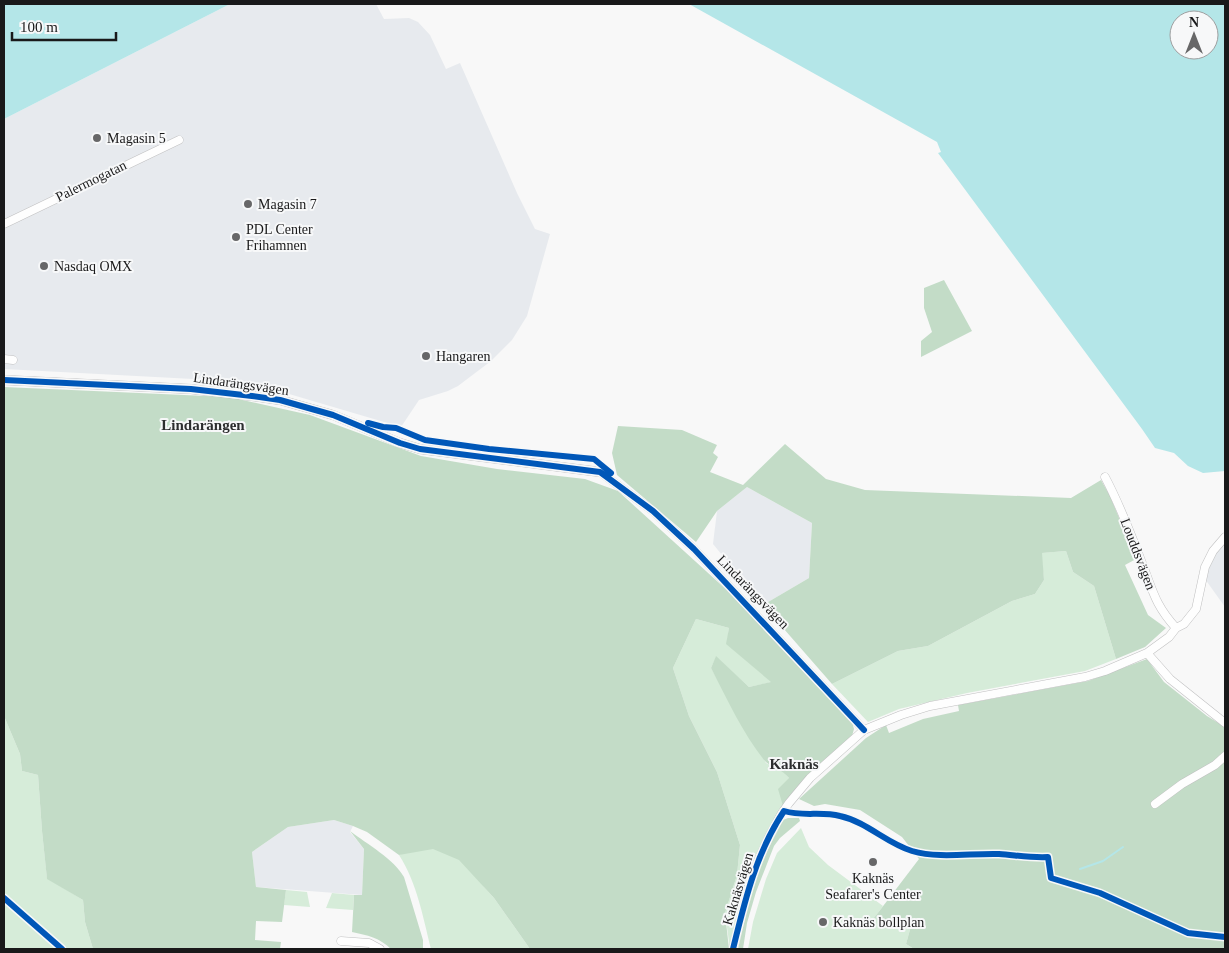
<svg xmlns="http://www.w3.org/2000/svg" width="1229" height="953" viewBox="0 0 1229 953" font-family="Georgia,serif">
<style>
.built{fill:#e7eaee}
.green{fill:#d6ecd9}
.forest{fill:#c3dcc7}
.water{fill:#b4e6e8;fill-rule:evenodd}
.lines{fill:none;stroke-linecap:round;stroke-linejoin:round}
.stream{stroke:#b4e6e8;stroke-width:2}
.minor-casing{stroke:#c0c0c1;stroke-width:9}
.tertiary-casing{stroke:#c0c0c1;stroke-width:10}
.minor{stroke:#fefefe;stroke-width:8}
.tertiary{stroke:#fefefe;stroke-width:9}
.cycleway-casing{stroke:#f7f8f9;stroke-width:9}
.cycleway{stroke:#0057b8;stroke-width:6}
.poi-dot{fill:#676768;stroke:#f7f8f9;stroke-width:2}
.labels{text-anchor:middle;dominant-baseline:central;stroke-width:4;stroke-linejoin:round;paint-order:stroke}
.poi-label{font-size:14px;fill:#19191a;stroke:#f7f8f9;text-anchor:start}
.street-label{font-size:14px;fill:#19191a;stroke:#f7f8f9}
.neighbourhood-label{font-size:15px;font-weight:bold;fill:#2c2d2e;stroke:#f7f8f9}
</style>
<rect width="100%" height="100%" fill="#f8f8f8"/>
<!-- built -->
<path class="built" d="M230,4h146l8,15 25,-1 9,4 12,13 16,34 14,-6 57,130 18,36 15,5 -23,82 -15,24 -21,21 -33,25 -10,5 -29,9 -18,27 -139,-41 -50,-6 -208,-11v-250z
M747,487l65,36 -3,55 -46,27 -50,-61 4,-33z
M1225,542v65l-20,-28 8,-23z
M334,820l19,6 -3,6 14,17 -2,46 -106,-8 -4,-35 36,-25z"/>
<!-- green -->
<path class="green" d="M1066,551l7,21 21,14 22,73 -31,12 -118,22 -68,16 -31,13 -36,-38 66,-33 30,-5 84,-45 23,-7 9,-14 -3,-27z
M696,619l33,9 -2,16 45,38 -23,5 -33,-30 -5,11 55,95 17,8 6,7 -6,28 -22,38 -19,54 -12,51 -5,-36 12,-38 3,-30 -23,-73 -28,-56 -16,-48z
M4,716l16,38 2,17 16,4 4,56 5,47 36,22 2,22 8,27h-89z
M801,828l8,19 19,18 55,41 -8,11 36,9 -5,18 8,5h-166l5,-27 13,-43 11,-26z
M450,835l34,52 10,11 36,51h-99c-8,-32 -14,-66 -32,-94z
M286,890l21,2 3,15 -26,-2z
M332,893l22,2 -1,15 -27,-2z"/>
<!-- forest -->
<path class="forest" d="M944,280l28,51 -51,26v-16l11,-9 -8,-24v-20z
M4,387l225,10 81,18 111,41 76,13 88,10 33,12 122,111 112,120 2,7 -2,7 -69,70 -5,-17 11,-11c-8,-10 -18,-10 -25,-18 -22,-28 -37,-61 -53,-92l5,-12 33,31 22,-5 -45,-38 3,-16 -33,-9 -23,49 16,48 28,56 23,73 -3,30 -12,38 4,36h-199l-36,-51 -35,-38 -26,-11 -34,6 -32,-23 -14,-6 -19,-6 -46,7 -36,25 4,35 30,3 -4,32 -26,-1 -1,19 26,2 -1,7h-187l-8,-27 -2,-22 -36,-21 -5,-48 -4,-56 -16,-4 -2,-17 -16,-38z
M618,426l64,4 35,15 -4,8 5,4 -8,15 33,13 42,-41 41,35 39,11 206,8 30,-18 9,16 26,63 -11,6 23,50 18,13 -21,19 -29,12 -22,-73 -21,-14 -7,-21 -24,2 2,27 -9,14 -23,7 -84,45 -30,5 -66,33 -69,-79 46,-27 3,-55 -65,-36 -30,24 -21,31 -79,-67 -5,-22z
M1147,659l17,23 43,34 18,11v222h-311l-8,-5 5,-18 -37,-8 45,-59 -17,-22 -42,-27 -35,-6 -11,2 -15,-7 67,-61 20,-13 3,8 34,-14 36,-8 -1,-6 130,-24z
M788,818h11l1,3 -20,17 -6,8 -18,46 -9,31 -4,26h-5l11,-47 13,-41 21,-41z
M350,831c17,13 44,28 54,46l19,63v9h-32c-11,-11 -24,-14 -39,-17l2,-37h8l2,-46z"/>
<!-- water -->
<path class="water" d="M4,4h226l-226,115z
M689,4h536v467l-22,2 -15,-7 -14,-13 -19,-5 -13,-19 -204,-276 3,-1 -4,-10zM1179,20h30v30h-30z"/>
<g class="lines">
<!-- stream -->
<path class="stream" d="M1080,869l23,-8 20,-14"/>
<defs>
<path id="minor" d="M4,224l175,-84
M4,359l9,1
M600,472l53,39 41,38 170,181
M1105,477c15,28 26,57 37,86 11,28 13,42 34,65
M1147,653l23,26 55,44
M1155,804l27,-20 33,-19 10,-9
M341,941l28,2 11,6
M733,949l19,-75 18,-39 12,-22 7,-10 21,-25 54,-48 37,-15 29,-9 155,-29 20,-6 42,-18 22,-16 7,-9 8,-4 12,-15 9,-42 8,-16 12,-14"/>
<path id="tertiary" d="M4,380l187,9 61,7 28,4 53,15 67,28 20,6 180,23"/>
</defs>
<!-- minor casing -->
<use href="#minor" class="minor-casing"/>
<!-- tertiary casing -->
<use href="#tertiary" class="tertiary-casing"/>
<!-- minor -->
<use href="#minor" class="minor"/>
<!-- tertiary -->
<use href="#tertiary" class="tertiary"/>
<defs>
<path id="cycleway" d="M4,380l187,9 61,7 28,4 53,15 67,28 20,6 180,23 53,39 41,38 170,181
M368,423l15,4 13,1 29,12 64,9 105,10 17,14
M4,898l58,51
M733,949c12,-49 23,-96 51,-138 19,6 37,0 56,5 27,6 46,27 72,35 28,8 58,2 87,3 16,1 32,4 49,3l3,21 49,15 88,40 37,4"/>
</defs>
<!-- cycleway casing -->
<use href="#cycleway" class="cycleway-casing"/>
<!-- cycleway -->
<use href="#cycleway" class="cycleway"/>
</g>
<!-- markers -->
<g class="poi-dot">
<circle cx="97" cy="138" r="5"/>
<circle cx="248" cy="204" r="5"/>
<circle cx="236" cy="237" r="5"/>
<circle cx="44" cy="266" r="5"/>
<circle cx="426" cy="356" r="5"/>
<circle cx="873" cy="862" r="5"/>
<circle cx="823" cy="922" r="5"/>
</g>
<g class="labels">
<!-- poi labels -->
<g class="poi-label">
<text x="107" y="138">Magasin 5</text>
<text x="258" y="204">Magasin 7</text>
<text x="246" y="229">PDL Center<tspan x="246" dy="16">Frihamnen</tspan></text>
<text x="54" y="266">Nasdaq OMX</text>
<text x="436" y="356">Hangaren</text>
<text x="873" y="878" text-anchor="middle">Kaknäs<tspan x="873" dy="16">Seafarer's Center</tspan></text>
<text x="833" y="922">Kaknäs bollplan</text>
</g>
<!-- street labels -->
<g class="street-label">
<text transform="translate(91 181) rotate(-26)">Palermogatan</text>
<text transform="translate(241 384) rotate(8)">Lindarängsvägen</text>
<text transform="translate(1138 554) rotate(69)">Louddsvägen</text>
<text transform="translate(753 592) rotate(46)">Lindarängsvägen</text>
<text transform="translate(738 889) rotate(-73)">Kaknäsvägen</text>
</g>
<!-- neighbourhood labels -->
<g class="neighbourhood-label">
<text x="203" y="425">Lindarängen</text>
<text x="794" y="764">Kaknäs</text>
</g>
</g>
<!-- border -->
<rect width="1229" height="953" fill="none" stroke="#19191a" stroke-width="10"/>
<!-- north arrow -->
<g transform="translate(1194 35)"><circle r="24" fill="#f7f8f9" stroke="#9e9fa0"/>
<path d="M0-4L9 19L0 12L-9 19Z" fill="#676768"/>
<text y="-8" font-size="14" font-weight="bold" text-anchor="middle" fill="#19191a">N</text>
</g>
<!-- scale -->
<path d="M12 32v8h104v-8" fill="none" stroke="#19191a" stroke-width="2.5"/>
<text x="20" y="32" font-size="15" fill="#19191a" stroke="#f7f8f9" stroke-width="4" paint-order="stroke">100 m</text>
</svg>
